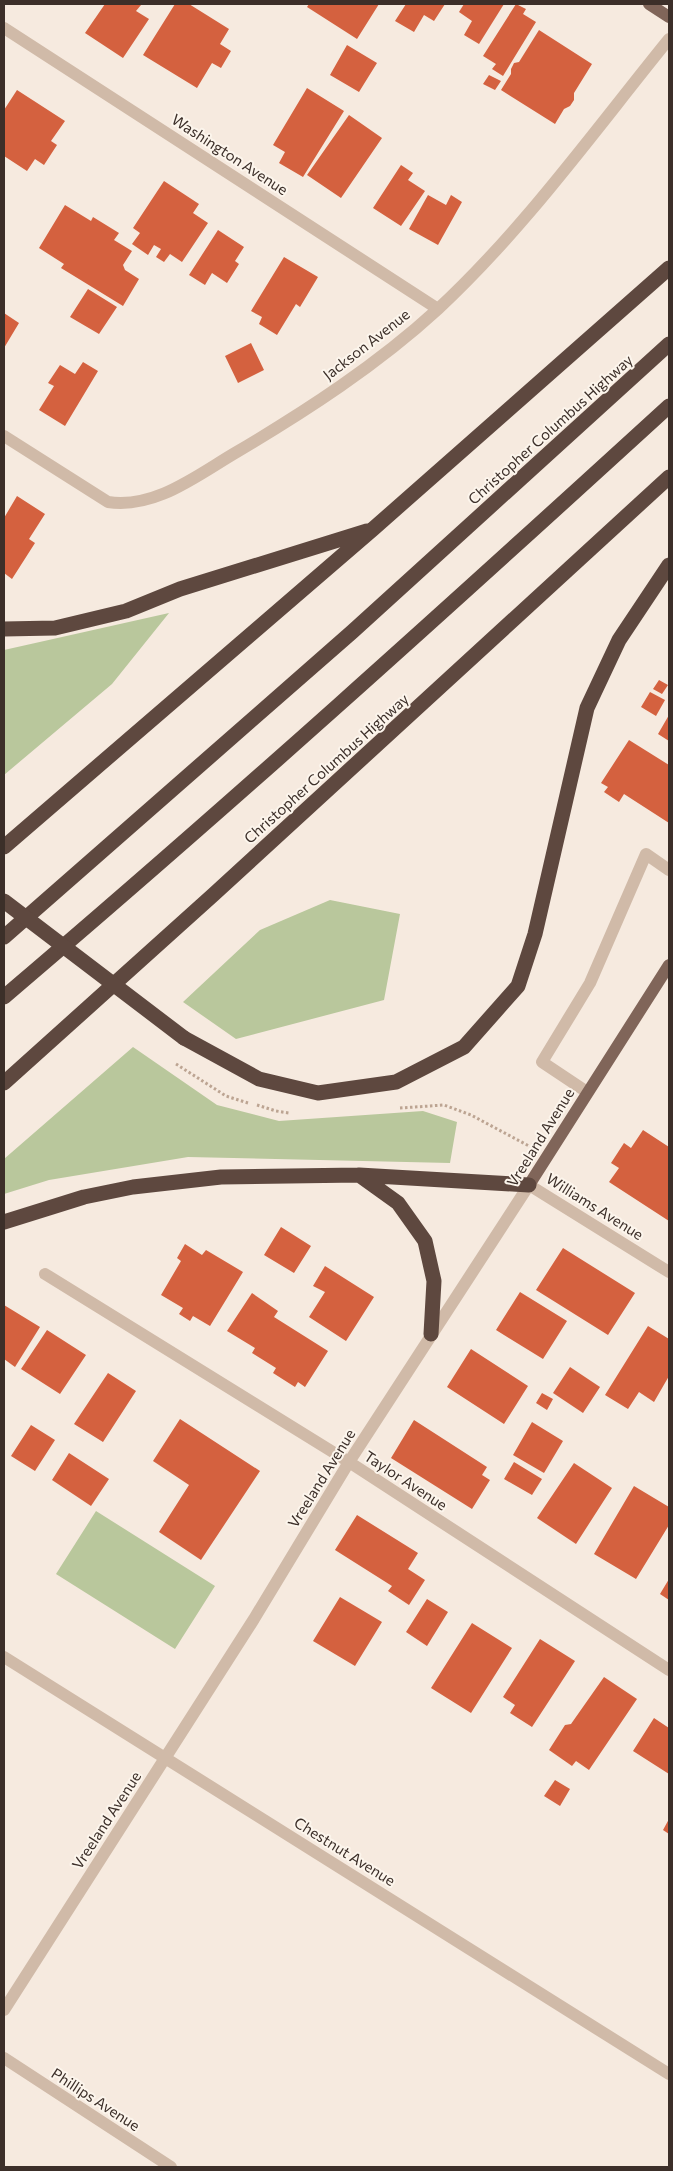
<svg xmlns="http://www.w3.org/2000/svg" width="673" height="2171" viewBox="0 0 673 2171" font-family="Commissioner,sans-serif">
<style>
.green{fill:#b9c79c}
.building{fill:#d4613f}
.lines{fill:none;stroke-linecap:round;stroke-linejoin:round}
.path{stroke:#bca492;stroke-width:3;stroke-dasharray:2.5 2.5;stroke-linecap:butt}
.service{stroke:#d0baa8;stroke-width:12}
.minor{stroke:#d0baa8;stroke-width:12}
.tertiary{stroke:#d0baa8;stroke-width:12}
.primary{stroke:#806559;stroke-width:12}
.motorway{stroke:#5e483f;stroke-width:15}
.motorway-bridge{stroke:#5e483f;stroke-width:15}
.labels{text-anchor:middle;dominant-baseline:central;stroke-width:4;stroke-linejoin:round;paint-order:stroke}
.street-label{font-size:15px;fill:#3c2f29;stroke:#fcf5ec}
</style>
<rect width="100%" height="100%" fill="#f6eadf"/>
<!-- green -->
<path class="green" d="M169,613l-57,71 -108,91v-125z
M330,900l70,14 -16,86 -148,39 -53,-37 77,-72z
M133,1047l84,58 62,16 144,-10 34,11 -7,41 -262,-6 -139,23 -45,14v-35z
M96,1511l119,75 -40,63 -119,-75z"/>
<!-- building -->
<path class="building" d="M105,4h34l2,1 -5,6 13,8 -26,39 -38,-25z
M175,4h14l40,25 -9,15 11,7 -10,17 -9,-5 -15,25 -54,-33z
M309,4h70l-22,35 -50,-32z
M406,4h39l-11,17 -10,-6 -10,17 -19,-11z
M464,4h40l-25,40 -15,-9 8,-14 -13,-9z
M516,4l10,5 -3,5 13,8 -33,54 -11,-7 4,-5 -13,-8z
M539,30l53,34 -18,29v7l-4,6 -6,3 -9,15 -54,-34 10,-16v-5l3,-6 5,-1z
M347,45l30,18 -18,29 -29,-17z
M489,75l12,6 -6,9 -12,-6z
M307,88l37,23 -41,66 -24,-14 6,-11 -12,-7z
M17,90l48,31 -14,20 6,4 -13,20 -9,-6 -8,12 -23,-15v-46z
M349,115l33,23 -41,60 -34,-23z
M401,165l12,8 -5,7 17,11 -24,35 -28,-18z
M164,181l35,23 -6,9 15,10 -26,39 -12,-8 -6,8 -8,-5 5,-8 -7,-4 -6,10 -16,-11 8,-11 -7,-5z
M428,195l18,10 5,-10 11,7 -24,43 -29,-16z
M65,205l26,16 2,-4 26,16 -5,7 18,11 -9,14 2,5 14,9 -16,27 -62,-38 3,-4 -25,-16z
M218,230l26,17 -9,14 4,3 -12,19 -15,-10 -7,12 -16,-10z
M284,257l34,20 -18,30 -4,-3 -19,31 -18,-11 3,-7 -11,-6z
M88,289l29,18 -18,27 -29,-17z
M4,313l15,10 -15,25z
M251,343l13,27 -26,13 -13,-27z
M83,362l15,9 -33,55 -26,-16 15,-24 -6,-3 12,-18 15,9z
M17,496l28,18 -16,25 6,4 -23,36 -8,-6v-55z
M659,680l9,5 -6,9 -9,-5z
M650,692l15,8 -9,16 -15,-9z
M669,715v26l-11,-7z
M629,740l40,25v58l-45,-29 -5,8 -15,-10 4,-5 -7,-4z
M643,1130l26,17v74l-60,-39 10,-14 -8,-5 13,-20 7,5z
M281,1227l30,19 -17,27 -30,-18z
M185,1244l17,11 4,-5 37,22 -33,54 -17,-10 -3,5 -11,-7 4,-6 -22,-13 20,-34 -4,-3z
M563,1248l72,45 -27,42 -72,-45z
M325,1266l49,31 -28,44 -37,-24 16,-25 -12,-6z
M520,1292l47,29 -24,38 -47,-29z
M252,1293l26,18 -4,6 54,34 -23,36 -7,-5 -3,5 -22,-14 3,-5 -24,-15 3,-5 -28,-17z
M4,1305l36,22 -25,40 -11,-8z
M648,1326l21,13v37l-15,26 -15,-10 -11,17 -23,-14z
M47,1330l39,25 -26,39 -39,-25z
M471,1349l57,37 -24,38 -57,-37z
M570,1367l30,20 -17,26 -30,-20z
M108,1373l28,18 -33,51 -29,-18z
M542,1393l11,6 -6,11 -11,-7z
M180,1419l80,52 -59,89 -42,-28 30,-47 -36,-24z
M414,1420l73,47 -5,8 8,5 -18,29 -81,-51z
M532,1422l31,19 -19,32 -31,-18z
M31,1425l24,15 -20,31 -24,-15z
M69,1453l40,26 -18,27 -39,-26z
M514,1462l28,17 -10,16 -28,-16z
M574,1463l38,25 -36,56 -39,-26z
M634,1486l35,21v18l-33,54 -42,-25z
M357,1515l61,38 -10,16 17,11 -16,25 -21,-14 4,-5 -57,-36z
M669,1579v21l-9,-6z
M340,1597l42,25 -27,44 -42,-25z
M427,1599l21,13 -21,34 -21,-14z
M472,1623l40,25 -41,65 -40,-25z
M540,1639l35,22 -43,66 -22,-14 5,-8 -12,-8z
M604,1677l33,22 -48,71 -13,-9 -4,5 -23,-16 16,-25 6,-1z
M654,1718l15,10v46l-36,-23z
M555,1780l15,9 -10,17 -16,-10z
M669,1819v15l-6,-4z"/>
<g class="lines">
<!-- path -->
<path class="path" d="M176,1064l50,32 22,7
M257,1105l19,6 13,2
M400,1108l44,-3 27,10 58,31"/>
<!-- service -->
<path class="service" d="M587,1092l-45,-30 48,-79 56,-129 23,16"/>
<!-- minor -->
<path class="minor" d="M4,28l434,281
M4,436l104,66c47,7 88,-26 127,-49 71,-42 142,-88 203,-144 87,-81 157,-179 231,-270
M45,1274l304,188 320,208
M4,1657l665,417
M4,2010l250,-391 95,-157 180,-277 140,87"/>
<!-- tertiary -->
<path class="tertiary" d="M4,2058l167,109"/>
<!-- primary -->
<path class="primary" d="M649,4l20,13
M529,1185l140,-220"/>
<!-- motorway -->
<path class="motorway" d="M4,629l51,-1 71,-17 54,-22 187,-58
M4,847l369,-318 296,-261
M4,937l348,-305 317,-288
M4,997c226,-192 446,-391 665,-591
M184,1038l75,41 59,14 78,-11 68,-35 54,-61 17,-52 52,-226 32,-68 50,-75
M4,1083l209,-188 456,-418
M359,1175l39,28 27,38 9,40 -3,53
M4,1222l80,-25 49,-10 88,-10 138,-2 170,10"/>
<!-- motorway-bridge -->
<path class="motorway-bridge" d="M4,901l180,137"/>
</g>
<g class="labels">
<!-- street labels -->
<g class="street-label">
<text transform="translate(230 154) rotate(33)">Washington Avenue</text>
<text transform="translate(366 344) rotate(-38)">Jackson Avenue</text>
<text transform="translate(550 429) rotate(-42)">Christopher Columbus Highway</text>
<text transform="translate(326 768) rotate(-42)">Christopher Columbus Highway</text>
<text transform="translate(540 1137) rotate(-58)">Vreeland Avenue</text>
<text transform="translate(595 1206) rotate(32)">Williams Avenue</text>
<text transform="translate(321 1478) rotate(-58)">Vreeland Avenue</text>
<text transform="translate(406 1480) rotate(33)">Taylor Avenue</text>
<text transform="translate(106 1820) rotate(-57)">Vreeland Avenue</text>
<text transform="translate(345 1851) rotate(32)">Chestnut Avenue</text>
<text transform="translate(96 2099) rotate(33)">Phillips Avenue</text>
</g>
</g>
<!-- border -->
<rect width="673" height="2171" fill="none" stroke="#3c2f29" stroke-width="10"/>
</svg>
